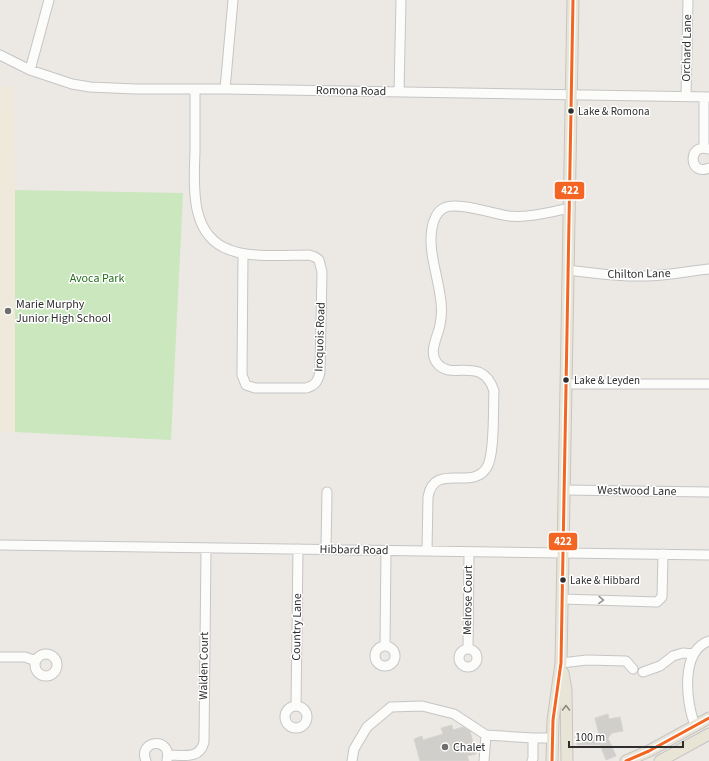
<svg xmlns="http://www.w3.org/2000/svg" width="709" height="761" viewBox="0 0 709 761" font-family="'Source Sans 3',sans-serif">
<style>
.education{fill:#eee9da}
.green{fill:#cae7be}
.building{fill:#d1cfcb;stroke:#d7d5d0}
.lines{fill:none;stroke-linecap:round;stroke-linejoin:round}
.minor-casing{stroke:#c5c5c5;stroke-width:11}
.major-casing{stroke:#c6c5c4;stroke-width:13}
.minor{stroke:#fcfcfb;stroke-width:9}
.major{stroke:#e8e5d6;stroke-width:11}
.bus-1-casing{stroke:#fff;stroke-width:6}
.bus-1{stroke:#f26522;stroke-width:3}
.oneway{stroke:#959594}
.oneway2{stroke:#8b8a82}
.bus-dot{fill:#2e2e2e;stroke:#fff;stroke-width:1.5}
.poi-dot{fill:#706f6e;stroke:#fff;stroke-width:1.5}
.labels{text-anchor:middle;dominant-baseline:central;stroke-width:3;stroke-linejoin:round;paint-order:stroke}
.bus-label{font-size:11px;fill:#2e2e2e;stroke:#fff;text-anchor:start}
.street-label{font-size:12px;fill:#2e2e2e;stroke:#fff}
.park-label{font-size:12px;fill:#246e1b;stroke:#fff}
.poi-label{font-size:12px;fill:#2e2e2e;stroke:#fff;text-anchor:start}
.line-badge{stroke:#fff;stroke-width:1.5}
.badge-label{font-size:11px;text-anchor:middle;font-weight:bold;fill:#fff}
</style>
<rect width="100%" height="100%" fill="#ece9e4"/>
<!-- education -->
<path class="education" d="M0,87h14l1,103v242l-15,1z"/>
<!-- green -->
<path class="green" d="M15,190l168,3 -12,247 -156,-8z"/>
<!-- building -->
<path class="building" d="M608,714l1,5 11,-2 3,14 -11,2 -4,5 8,18 -10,4 -6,-15h-23v-10h22l-4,-17z
M452,725l1,5 10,-3 7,4 6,23 -9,2 2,5h-49l-6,-22 8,-3 1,4 20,-6 -2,-6z"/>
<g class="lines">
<defs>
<path id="minor" d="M0,55l30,15 42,14 18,3 45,2h90l484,8
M30,70l19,-70
M195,89c0,21 0,41 0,62 -1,34 -6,85 35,99 20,8 56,5 79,5l6,2 4,3 3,12 -2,100c-2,9 -5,14 -14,16h-51l-9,-3 -4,-10 1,-121
M225,89l8,-89
M399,92l2,-92
M686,96l2,-96
M704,148v-51
M708,149c-21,-6 -19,28 1,19
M568,270c26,3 51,7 77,6 22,0 43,-5 64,-7
M566,384h143
M564,490l145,2
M0,545l709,10
M326,549l1,-57
M427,551l1,-54c6,-36 45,-5 59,-30 8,-13 6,-59 7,-76 -12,-37 -43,-9 -57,-28 -9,-11 1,-27 3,-38 2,-10 2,-20 0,-30 -3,-22 -12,-45 -8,-67 1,-7 5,-17 12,-20 12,-7 50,6 65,8 20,2 41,-4 61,-8
M562,599l95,3 5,-5 1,-43
M385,646l1,-96
M375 656a10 10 0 1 1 20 0a10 10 0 1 1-20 0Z
M468,649l1,-97
M459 658a9 9 0 1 1 18 0a9 9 0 1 1-18 0Z
M35 665a11 11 0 1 1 22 0a11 11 0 1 1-22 0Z
M0,657h25l11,4
M561,663l26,-3 39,1 7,8
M643,672l17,-6 13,-10 10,-3 11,1
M285 717a11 11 0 1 1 22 0a11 11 0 1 1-22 0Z
M296,706l2,-157
M695,725c-9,-22 -15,-74 14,-84
M168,755c14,0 32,5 36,-13l2,-194
M146,761c-9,-22 27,-24 21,-1
M352,761l2,-12 13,-22 24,-20 31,-1 32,8 32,21 47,3h20
M484,761l2,-26
M532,761l1,-3v-20"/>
<path id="major" d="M563,673l3,17 1,71
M552,761l1,-41 8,-57 12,-663
M626,761l23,-10 60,-33
M660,761l49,-27"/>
</defs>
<!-- minor casing -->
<use href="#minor" class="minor-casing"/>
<!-- major casing -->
<use href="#major" class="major-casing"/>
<!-- minor -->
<use href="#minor" class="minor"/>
<!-- major -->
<use href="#major" class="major"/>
<defs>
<path id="bus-1" d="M552,761l1,-41 8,-57 12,-663
M626,761l23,-10 60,-33"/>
</defs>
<!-- bus-1 casing -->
<use href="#bus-1" class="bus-1-casing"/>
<!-- bus-1 -->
<use href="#bus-1" class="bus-1"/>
</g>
<!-- one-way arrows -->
<defs><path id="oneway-chevron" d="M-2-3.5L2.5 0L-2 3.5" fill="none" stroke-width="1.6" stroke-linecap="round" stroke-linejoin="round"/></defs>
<use class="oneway" href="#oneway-chevron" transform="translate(601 600) rotate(2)"/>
<use class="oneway2" href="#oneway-chevron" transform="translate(566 708) rotate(-91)"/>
<!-- markers -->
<g class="bus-dot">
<circle cx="571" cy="111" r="3.5"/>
<circle cx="566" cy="380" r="3.5"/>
<circle cx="563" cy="580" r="3.5"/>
</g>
<g class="poi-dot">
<circle cx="8" cy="311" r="4"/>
<circle cx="445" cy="747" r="4"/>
</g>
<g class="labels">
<!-- bus labels -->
<g class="bus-label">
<text x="578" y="111">Lake &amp; Romona</text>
<text x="574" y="380">Lake &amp; Leyden</text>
<text x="570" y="580">Lake &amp; Hibbard</text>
</g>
<!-- street labels -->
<g class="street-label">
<text transform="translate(687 48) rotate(-89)">Orchard Lane</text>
<text transform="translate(351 91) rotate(1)">Romona Road</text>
<text transform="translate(639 274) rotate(-1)">Chilton Lane</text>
<text transform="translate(320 337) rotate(-88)">Iroquois Road</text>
<text transform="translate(637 491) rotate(1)">Westwood Lane</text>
<text transform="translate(354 550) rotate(1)">Hibbard Road</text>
<text transform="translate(468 600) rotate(-89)">Melrose Court</text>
<text transform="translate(297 627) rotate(-89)">Country Lane</text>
<text transform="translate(204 666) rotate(-89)">Walden Court</text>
</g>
<!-- park labels -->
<g class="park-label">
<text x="97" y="278">Avoca Park</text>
</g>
<!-- poi labels -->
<g class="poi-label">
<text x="16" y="304">Marie Murphy<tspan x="16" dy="14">Junior High School</tspan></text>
<text x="453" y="747">Chalet</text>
</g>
</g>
<g class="line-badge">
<rect x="554" y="181" width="31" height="19" rx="4" fill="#f26522"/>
<rect x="548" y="532" width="30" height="19" rx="4" fill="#f26522"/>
</g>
<g class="badge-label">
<text x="570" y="194">422</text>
<text x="563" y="545">422</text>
</g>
<!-- scale -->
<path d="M569 741v6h114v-6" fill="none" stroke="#2e2e2e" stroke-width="2"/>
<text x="575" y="741" font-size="12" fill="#2e2e2e" stroke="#ffffff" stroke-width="3" paint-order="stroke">100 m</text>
</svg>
